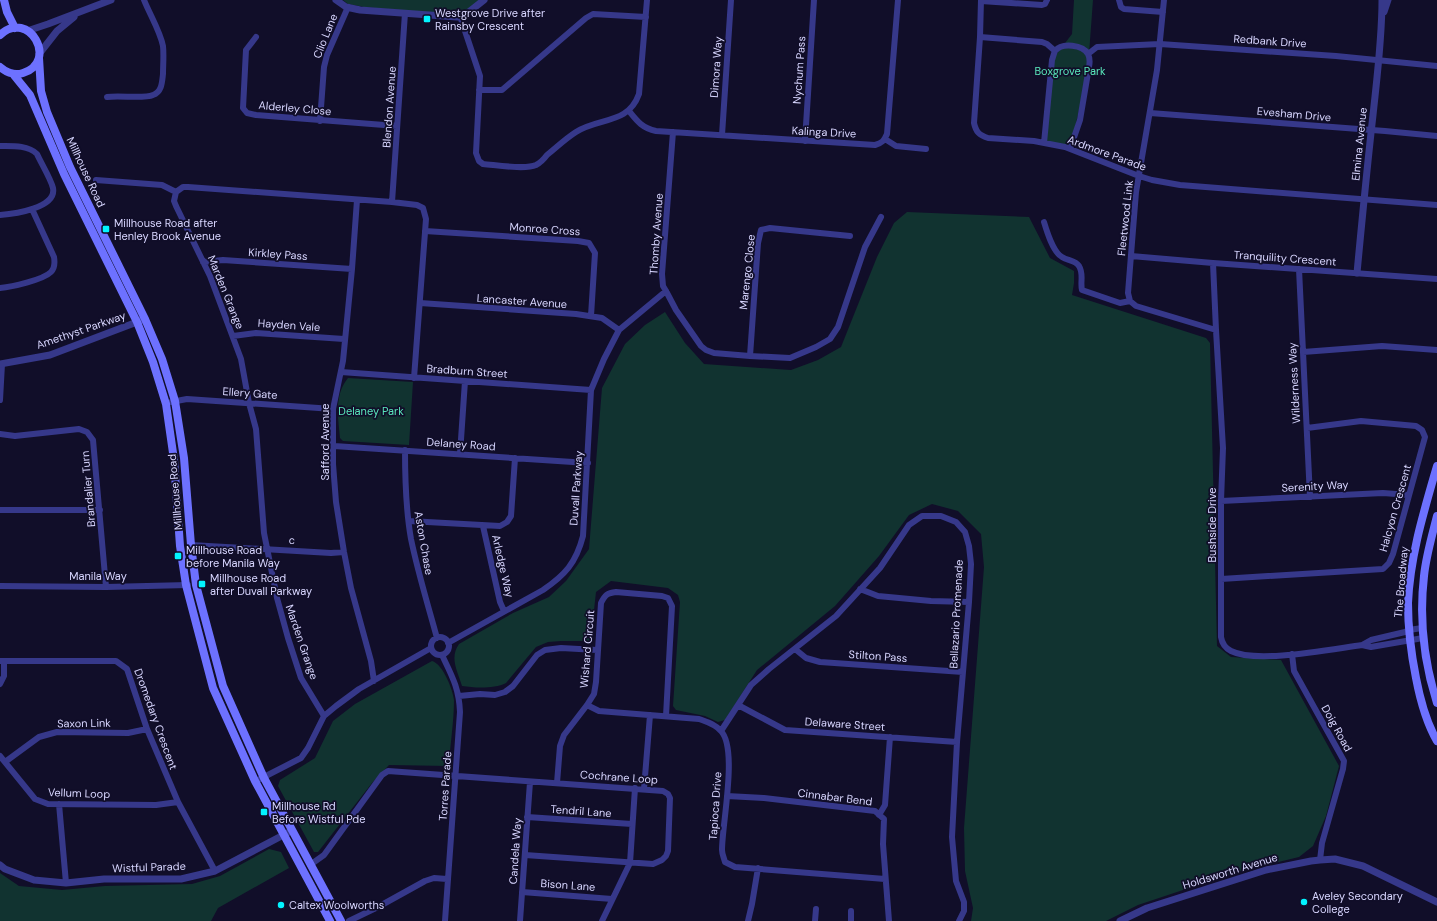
<svg xmlns="http://www.w3.org/2000/svg" width="1437" height="921" viewBox="0 0 1437 921" font-family="'DM Sans',sans-serif">
<style>
.green{fill:#113330}
.lines{fill:none;stroke-linecap:round;stroke-linejoin:round}
.minor{stroke:#36388a;stroke-width:6}
.tertiary{stroke:#36388a;stroke-width:7}
.secondary{stroke:#6d71ff;stroke-width:8}
.poi-dot{fill:#02f4ff;stroke:#110e29;stroke-width:1.5}
.labels{text-anchor:middle;dominant-baseline:central;stroke-width:3.5;stroke-linejoin:round;paint-order:stroke}
.poi-label{font-size:11px;fill:#d8d6ff;stroke:#110e29;text-anchor:start}
.street-label{font-size:11px;fill:#d8d6ff;stroke:#110e29}
.park-label{font-size:11px;fill:#5ae7bc;stroke:#110e29}
</style>
<rect width="100%" height="100%" fill="#110e29"/>
<!-- green -->
<path class="green" d="M343,0h138l-15,11 -10,4 -92,-8 -16,-3z
M1074,0h19l-4,54v13l-19,82 -26,-6 8,-83 20,-26z
M907,212l122,5 21,41 24,13v12l-2,12 134,43 4,5 7,303 14,11 50,3 58,106 -13,50 -13,30 -14,11 -62,15 -99,33 -32,16h-135l2,-13 -8,-37 -1,-43 20,-261 -3,-33 -23,-23 -26,-7 -23,11 -30,41 -44,50 -78,64 -32,50 -7,2 -13,-6 -29,-6 -3,-4 7,-104 -2,-7 -10,-7 -57,-7 -15,11 -5,45 -2,4h-28l-13,1 -12,5 -30,36c-12,6 -31,5 -44,3 -4,-14 -13,-28 -3,-42l54,-31 36,-16 17,-16 23,-32 13,-161 23,-44 20,-19 20,-13 20,31 19,21 87,6 27,-10 23,-13 36,-90 17,-34z
M348,378l65,4 -4,63 -66,-4 -3,-3c-2,-21 -6,-43 8,-60z
M432,661c11,3 21,29 22,39 0,22 -4,45 -5,66l-60,-1 -17,18 -54,69h-4l-36,-66 2,-6 35,-22 18,-37 22,-17z
M269,849l12,3 8,16 -71,40 -7,13h-211v-48l19,13 43,4 43,-4 87,-2 28,-8z"/>
<g class="lines">
<!-- minor -->
<path class="minor" d="M981,0l-1,37 -6,86c2,9 5,12 14,15l46,3 31,6 74,29 13,4 28,5 257,20
M1119,0l2,7 3,2 39,3
M1164,0l-7,70 -21,122 -8,101 2,8 6,5 80,24
M981,1l61,4 3,-1 2,-4
M460,16l20,60 -4,77 3,8 4,3c13,1 42,6 53,1 4,-2 8,-6 11,-10 10,-8 18,-16 29,-23 23,-15 52,-7 63,-38l8,-94
M256,37l-10,13 -3,58 4,5 9,2 141,11
M980,37l62,5 5,2 8,7
M1088,54l9,-7 63,-3 176,12 101,10
M479,90h23l84,-72 7,-4 53,3
M107,97c12,-2 37,2 46,-2 9,-3 9,-13 10,-21 0,-9 1,-19 0,-28 -3,-15 -13,-31 -19,-46
M629,111c8,10 13,17 27,20l219,14c7,-2 9,-4 12,-11l11,-134
M1150,113l235,18 52,5
M320,121l4,-54 3,-12 21,-48
M673,132l-11,142 1,12 3,5 10,19 25,36 5,4 8,3 36,3 40,2 26,-11 14,-8 8,-12 27,-80 16,-30
M722,135l9,-135
M885,139l11,7 30,3
M805,141l9,-141
M1044,143l8,-83c1,-3 2,-7 3,-9 7,-9 28,-6 33,3 2,4 2,8 1,13l-9,53 -10,29
M0,146c12,0 28,-1 37,8 4,9 14,25 16,34 4,20 -39,26 -53,27
M96,180l66,5 14,7
M357,200l-5,69 -9,92 -10,48v55l3,38 8,50 7,36 20,73 3,20
M392,202l13,-189
M1044,222c3,10 9,30 18,35 6,4 13,3 17,9 5,8 1,16 3,24l38,13 10,-2
M425,231l153,10 11,2 6,10 -4,63
M1131,256l82,7 224,16
M203,262l20,-2 129,9
M1213,263l3,67 7,118 -2,53v136c1,6 4,11 10,14 26,13 101,-2 131,-6l9,2 52,-9
M1299,269l11,228
M0,288c11,-1 43,-8 51,-16 4,-4 4,-9 3,-15l-22,-48
M420,303l156,11 26,4 17,12
M233,336l23,-3 88,6
M1303,352l79,-6 55,4
M750,356l8,-113 3,-13 9,-2 80,8
M341,372l250,18
M0,400l2,-36
M171,402l16,-3 146,10
M0,434l15,2 64,-7 8,3 6,8 13,147
M334,446l254,17
M405,450c0,30 1,61 6,89 7,34 17,66 26,99
M460,454l5,-73
M1221,501l162,-8 26,2
M0,510h100
M409,521l91,5 7,-4 4,-6 4,-58
M483,526l17,76 4,9
M191,545l140,8 13,-1
M1221,579l162,-10 6,-6 4,-9 32,-117 -3,-7 -6,-4 -55,-5 -54,7
M0,586l106,1 82,-2
M860,589l18,7 53,5 38,1
M431 646a9 9 0 1 1 18 0a9 9 0 1 1-18 0Z
M448,643l95,-53c22,-15 33,-27 40,-54l8,-146 13,-31 15,-29 47,-39
M1362,645l9,-5 34,-8 4,-2 13,-2
M795,649l11,9 14,4 143,10
M1292,654l2,17 50,90 -1,8 -21,74 -2,17
M442,655c10,21 17,33 18,57l-15,209
M0,661h116l11,8 20,60 31,73 37,69
M0,684l4,-8v-15
M459,696l21,-2 15,1 10,-3 8,-6 24,-31 8,-5 16,-2 36,2
M587,705l12,6 100,8c8,3 16,5 22,12 17,18 1,93 1,119 0,4 2,8 3,12l10,5 150,12
M738,705l47,25 172,12
M324,716l-23,-38 -13,-40 -11,-40 -13,-65 -8,-104 -7,-26 -8,-44 -31,-83 -34,-70 -2,-5 2,-9 7,-5h5l204,15 25,3 6,3 3,11 -12,159
M721,731l30,-46 18,-16 67,-53 44,-48 29,-43 13,-9h19l15,6 9,10 4,14 2,18 -2,38 -12,140 -5,95 4,44 8,21v9l-5,10
M0,756l35,43 13,5 108,1 22,-3
M5,762l34,-25 18,-5 71,1 19,-4
M260,779l41,-21 7,-10 16,-32 12,-10 23,-17 72,-41
M557,783l3,-37 4,-11 23,-30 7,-11 2,-12 5,-79c4,-8 6,-10 15,-11l46,4 6,2 4,8 -6,110
M644,789l6,-74
M727,796l37,2 111,13 9,8 -1,25 6,77
M59,804l7,79
M879,815l6,-10 5,-68
M527,817l105,7
M310,865l14,-10 58,-80 6,-4 275,20 5,3 2,4 -2,53 -2,5 -4,4 -9,4 -128,-9
M522,892l90,7
M851,911v10
M349,921l29,-14 47,-26 9,-3 13,1
M520,921l10,-139
M602,921l28,-58 5,-75
M748,921l4,-17 6,-36
M815,921l1,-12"/>
<!-- tertiary -->
<path class="tertiary" d="M336,0l10,7 14,3 97,7 8,-2 19,-15
M1384,12l4,-12
M27,31l21,-7 63,-24
M39,54l18,-23 17,-14
M1357,273c5,-53 10,-105 16,-158 4,-38 9,-76 9,-115
M0,364l50,-9 95,-36
M0,865l5,4 29,11 32,3 38,-4h77l34,-8 76,-40
M1120,921l27,-13 119,-38 45,-9 9,-1 15,-1 28,7 74,36"/>
<!-- secondary -->
<path class="secondary" d="M4,0l3,12 8,16
M0,35c29,-27 59,27 23,38 -9,3 -16,0 -23,-6
M39,58l2,33 6,21 23,55 75,152 17,40 13,42 9,57 7,87 5,40 27,101 41,92 77,143
M13,74l17,21 34,79 73,148 16,40 13,42 8,56 6,86 6,39 27,103 42,93 75,140
M1437,466c-13,45 -27,90 -29,137 0,25 3,50 8,75 4,21 10,44 21,63
M1437,516c-5,20 -11,40 -13,60 -5,43 0,86 13,127"/>
</g>
<!-- markers -->
<g class="poi-dot">
<rect x="423" y="15" width="8" height="8" rx="2"/>
<rect x="102" y="225" width="8" height="8" rx="2"/>
<rect x="174" y="552" width="8" height="8" rx="2"/>
<rect x="198" y="580" width="8" height="8" rx="2"/>
<rect x="260" y="808" width="8" height="8" rx="2"/>
<circle cx="1304" cy="902" r="4"/>
<circle cx="281" cy="905" r="4"/>
</g>
<g class="labels">
<!-- poi labels -->
<g class="poi-label">
<text x="435" y="13">Westgrove Drive after<tspan x="435" dy="13">Rainsby Crescent</tspan></text>
<text x="114" y="223">Millhouse Road after<tspan x="114" dy="13">Henley Brook Avenue</tspan></text>
<text x="186" y="550">Millhouse Road<tspan x="186" dy="13">before Manila Way</tspan></text>
<text x="210" y="578">Millhouse Road<tspan x="210" dy="13">after Duvall Parkway</tspan></text>
<text x="272" y="806">Millhouse Rd<tspan x="272" dy="13">Before Wistful Pde</tspan></text>
<text x="1312" y="896">Aveley Secondary<tspan x="1312" dy="13">College</tspan></text>
<text x="289" y="905">Caltex Woolworths</text>
</g>
<!-- street labels -->
<g class="street-label">
<text transform="translate(325 36) rotate(-68)">Clio Lane</text>
<text transform="translate(1270 41) rotate(4)">Redbank Drive</text>
<text transform="translate(716 67) rotate(-86)">Dimora Way</text>
<text transform="translate(799 70) rotate(-86)">Nychum Pass</text>
<text transform="translate(389 107) rotate(-86)">Blendon Avenue</text>
<text transform="translate(295 108) rotate(5)">Alderley Close</text>
<text transform="translate(1294 114) rotate(5)">Evesham Drive</text>
<text transform="translate(824 132) rotate(3)">Kalinga Drive</text>
<text transform="translate(1359 144) rotate(-84)">Elmina Avenue</text>
<text transform="translate(1107 153) rotate(20)">Ardmore Parade</text>
<text transform="translate(86 172) rotate(65)">Millhouse Road</text>
<text transform="translate(1125 218) rotate(-84)">Fleetwood Link</text>
<text transform="translate(545 229) rotate(4)">Monroe Cross</text>
<text transform="translate(656 234) rotate(-86)">Thomby Avenue</text>
<text transform="translate(278 254) rotate(4)">Kirkley Pass</text>
<text transform="translate(1285 258) rotate(4)">Tranquility Crescent</text>
<text transform="translate(747 272) rotate(-84)">Marengo Close</text>
<text transform="translate(226 292) rotate(68)">Marden Grange</text>
<text transform="translate(522 301) rotate(4)">Lancaster Avenue</text>
<text transform="translate(289 325) rotate(4)">Hayden Vale</text>
<text transform="translate(81 330) rotate(-19)">Amethyst Parkway</text>
<text transform="translate(467 371) rotate(4)">Bradburn Street</text>
<text transform="translate(1294 383) rotate(-93)">Wilderness Way</text>
<text transform="translate(250 393) rotate(4)">Ellery Gate</text>
<text transform="translate(325 442) rotate(-90)">Safford Avenue</text>
<text transform="translate(461 444) rotate(4)">Delaney Road</text>
<text transform="translate(1315 486) rotate(-3)">Serenity Way</text>
<text transform="translate(576 488) rotate(-86)">Duvall Parkway</text>
<text transform="translate(88 489) rotate(-95)">Brandalier Turn</text>
<text transform="translate(175 492) rotate(-95)">Millhouse Road</text>
<text transform="translate(1395 508) rotate(-74)">Halcyon Crescent</text>
<text transform="translate(1212 525) rotate(-90)">Bushside Drive</text>
<text transform="translate(292 540) rotate(4)">c</text>
<text transform="translate(424 543) rotate(80)">Aston Chase</text>
<text transform="translate(503 566) rotate(77)">Arledge Way</text>
<text x="98" y="576">Manila Way</text>
<text transform="translate(1401 582) rotate(-85)">The Broadway</text>
<text transform="translate(956 614) rotate(-87)">Bellazario Promenade</text>
<text transform="translate(302 642) rotate(71)">Marden Grange</text>
<text transform="translate(587 649) rotate(-85)">Wishard Circuit</text>
<text transform="translate(878 656) rotate(4)">Stilton Pass</text>
<text transform="translate(156 719) rotate(70)">Dromedary Crescent</text>
<text transform="translate(84 723) rotate(-1)">Saxon Link</text>
<text transform="translate(845 724) rotate(4)">Delaware Street</text>
<text transform="translate(1337 728) rotate(61)">Doig Road</text>
<text transform="translate(619 777) rotate(4)">Cochrane Loop</text>
<text transform="translate(445 786) rotate(-86)">Torres Parade</text>
<text transform="translate(79 793) rotate(2)">Vellum Loop</text>
<text transform="translate(835 797) rotate(7)">Cinnabar Bend</text>
<text transform="translate(715 806) rotate(-86)">Tapioca Drive</text>
<text transform="translate(581 811) rotate(4)">Tendril Lane</text>
<text transform="translate(515 851) rotate(-86)">Candela Way</text>
<text transform="translate(149 867) rotate(-2)">Wistful Parade</text>
<text transform="translate(1230 871) rotate(-17)">Holdsworth Avenue</text>
<text transform="translate(568 885) rotate(4)">Bison Lane</text>
</g>
<!-- park labels -->
<g class="park-label">
<text x="1070" y="71">Boxgrove Park</text>
<text x="371" y="411">Delaney Park</text>
</g>
</g>
</svg>
